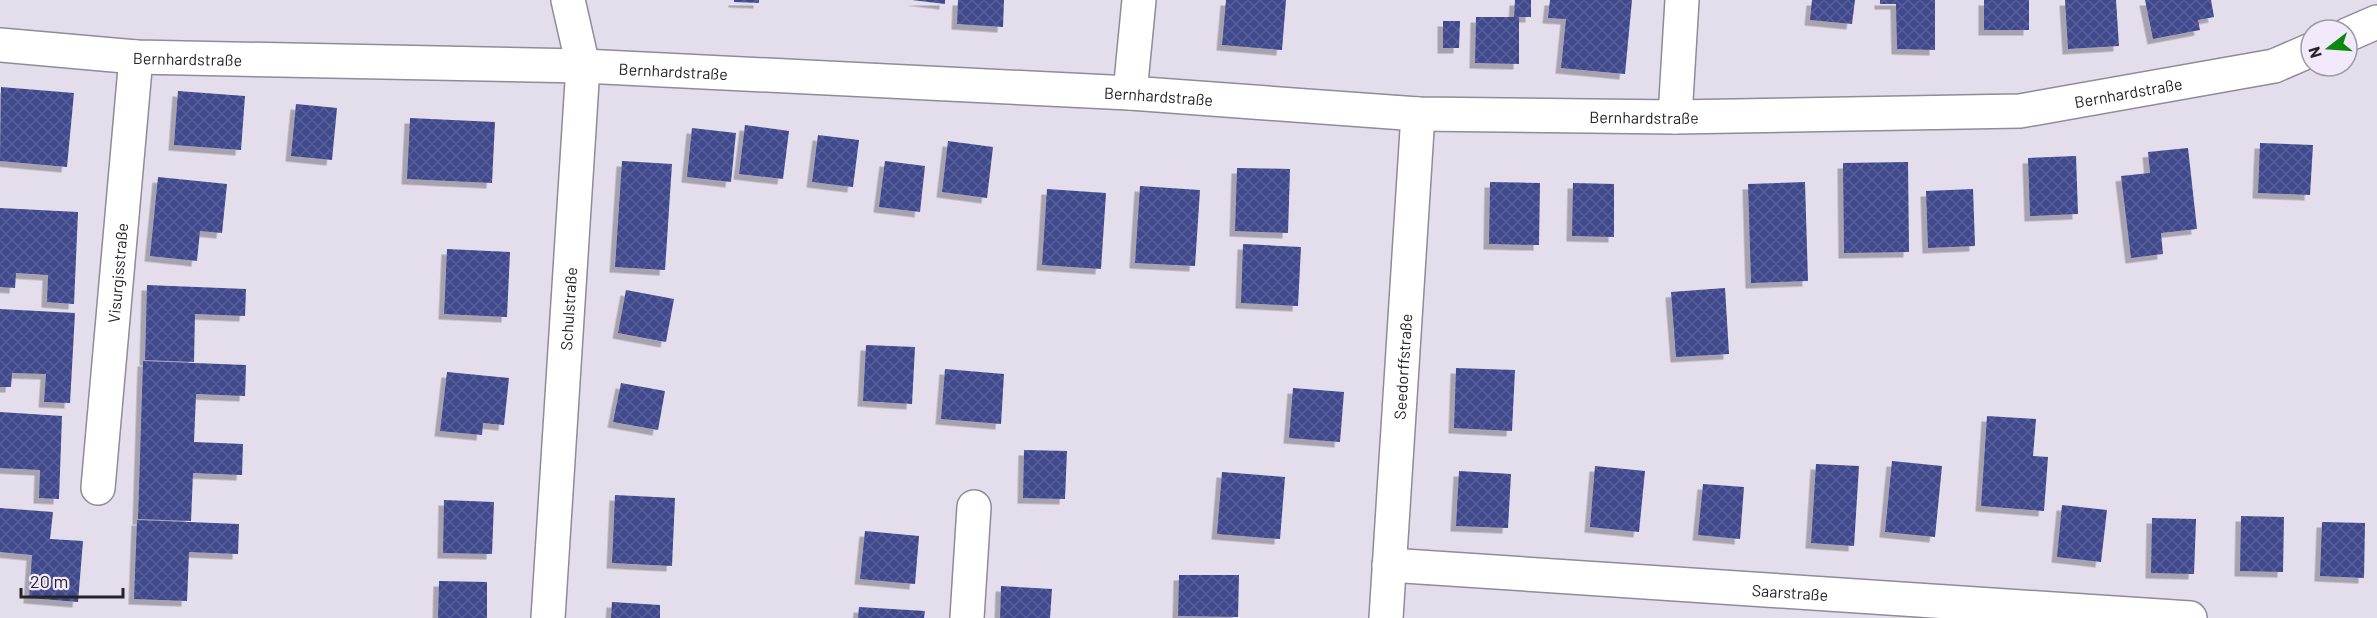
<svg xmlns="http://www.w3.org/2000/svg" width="2377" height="618" viewBox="0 0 2377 618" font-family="Barlow,sans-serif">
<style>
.building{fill:url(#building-cross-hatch);filter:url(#shadow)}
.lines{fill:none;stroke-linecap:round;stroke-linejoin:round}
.street-casing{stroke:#918a98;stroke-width:36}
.street{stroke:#fff;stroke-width:33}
.labels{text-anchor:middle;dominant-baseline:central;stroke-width:6;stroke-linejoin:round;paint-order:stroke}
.street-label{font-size:16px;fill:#262328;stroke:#f2eafa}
</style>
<defs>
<pattern id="building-cross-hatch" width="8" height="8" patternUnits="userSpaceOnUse" patternTransform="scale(1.5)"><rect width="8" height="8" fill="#3f498d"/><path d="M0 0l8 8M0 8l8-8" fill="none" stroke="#586097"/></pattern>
<filter id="shadow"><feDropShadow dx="-5.5" dy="5.5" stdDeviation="0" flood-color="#0004"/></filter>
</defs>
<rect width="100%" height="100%" fill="#e4ddec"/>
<!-- building -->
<path class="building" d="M734,0h25v3l-25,-1z
M912,0h33v4z
M958,0h46l-1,27 -46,-3z
M1226,0h60l-4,50 -60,-5z
M1515,0h16v17h-12v47l-44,-1 1,-46h38z
M1550,0h82l-7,74 -64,-6 5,-49 -18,-1z
M1812,0h43l-3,24 -42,-4z
M1880,0h55v50l-38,-1 -1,-45h-16z
M1984,0h45v30h-45z
M2065,0h51l3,46 -51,3z
M2145,0h66l3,17 -16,3 2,10 -47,9z
M1443,21h17l-1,27h-16z
M1,87l73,6 -7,74 -67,-6z
M178,91l67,5 -4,54 -67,-5z
M296,104l41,4 -5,52 -41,-4z
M410,118l85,4 -3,61 -85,-4z
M745,125l44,6 -6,48 -44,-5z
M692,128l44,5 -5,49 -44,-5z
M818,135l41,5 -6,47 -41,-5z
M948,141l45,6 -6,51 -45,-6z
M2260,143l53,2 -3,50 -52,-2z
M2188,148l9,81 -36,4 2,21 -32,4 -10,-82 29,-3 -2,-21z
M2076,156l2,58 -48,2 -2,-58z
M622,161l50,3 -7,106 -50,-3z
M885,161l40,5 -5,46 -41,-5z
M1908,162l1,90 -65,1 -1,-90z
M1237,168l53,1 -2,64 -53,-2z
M158,177l69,7 -5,49 -22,-2 -3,30 -47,-5z
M1490,182l50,1 -1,62 -50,-1z
M1805,182l3,99 -57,2 -3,-99z
M1573,183l41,1v53l-42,-1z
M1140,186l60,4 -5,76 -60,-3z
M1047,189l59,4 -5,76 -59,-4z
M1973,189l2,57 -47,2 -2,-57z
M0,208l78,4 -4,92 -27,-2 1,-27 -32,-2 -1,15 -15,-1z
M1243,244l58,3 -3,59 -57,-3z
M447,249l63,3 -3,65 -63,-3z
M147,285l99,4 -1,27 -50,-2 -1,48 -49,-2z
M1725,288l4,66 -53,3 -5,-65z
M626,290l48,9 -8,43 -48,-9z
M0,309l75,4 -5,90 -26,-1 2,-28 -34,-1 -1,14h-11z
M866,345l49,2 -3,57 -49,-3z
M143,361l103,4 -1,31 -49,-2 -2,48 49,2 -1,31 -49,-2 -2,48 -53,-2z
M1456,368l59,2 -3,61 -58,-3z
M945,369l59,5 -3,50 -60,-5z
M447,372l62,6 -5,47 -21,-2 -1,12 -42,-4z
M621,383l44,8 -7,39 -45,-8z
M1293,388l51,4 -4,50 -51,-4z
M0,412l62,4 -3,83 -20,-1 1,-28 -40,-2z
M1987,416l49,3 -3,37 15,1 -4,54 -63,-5z
M1024,450l43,1 -2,48 -42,-1z
M1892,461l50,5 -7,71 -50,-5z
M1816,464l43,2 -5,80 -43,-3z
M1595,466l50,5 -6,61 -49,-5z
M1459,471l52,3 -3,54 -52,-2z
M1222,472l63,5 -5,62 -63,-5z
M1703,484l41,3 -4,52 -42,-4z
M615,495l60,3 -3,68 -60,-3z
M444,500l50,2 -2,52 -49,-1z
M2062,505l45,5 -6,52 -44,-5z
M0,508l53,4 -3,27 33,2 -5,61 -49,-4 3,-43 -32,-3z
M2241,516l43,1 -1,55 -43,-1z
M2152,518l44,1 -2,55 -43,-1z
M137,520l102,4 -1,30 -49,-2 -2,49 -53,-2z
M2322,522l43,1 -1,55 -44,-2z
M865,531l54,5 -4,48 -55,-5z
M1179,575h60l-1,42 -60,-1z
M439,581l48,1v36h-49z
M1001,586l51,3 -2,29h-50z
M612,602l48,3v13h-49z
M859,607l66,4 -1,7h-66z"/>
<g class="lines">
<defs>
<g id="street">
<path d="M2347,35l30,-13"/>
<path id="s1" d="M0,45l136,12 447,9 547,27 288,21 257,3 345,-6 254,-45 37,-16"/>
<path d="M1130,93l9,-93"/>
<path d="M1675,117l7,-117"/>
<path id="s2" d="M98,488l38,-431"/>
<path id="s3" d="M1389,565l801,53"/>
<path id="s4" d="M548,618l35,-552 -15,-66"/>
<path d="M967,618l7,-111"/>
<path id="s5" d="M1386,618l32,-504"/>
</g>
</defs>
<!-- street casing -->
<use href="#street" class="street-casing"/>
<!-- street -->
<use href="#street" class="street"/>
</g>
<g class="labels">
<!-- street labels -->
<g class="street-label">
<text stroke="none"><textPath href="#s1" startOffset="188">Bernhardstraße</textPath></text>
<text stroke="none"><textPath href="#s1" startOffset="674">Bernhardstraße</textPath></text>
<text stroke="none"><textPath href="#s1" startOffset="2132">Bernhardstraße</textPath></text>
<text stroke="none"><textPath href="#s1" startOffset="1160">Bernhardstraße</textPath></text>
<text stroke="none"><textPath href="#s1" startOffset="1646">Bernhardstraße</textPath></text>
<text stroke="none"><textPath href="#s2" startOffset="216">Visurgisstraße</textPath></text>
<text stroke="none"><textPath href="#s4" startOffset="310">Schulstraße</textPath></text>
<text stroke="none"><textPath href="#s5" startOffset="252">Seedorffstraße</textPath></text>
<text stroke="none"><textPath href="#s3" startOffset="402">Saarstraße</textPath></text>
</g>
</g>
<!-- north arrow -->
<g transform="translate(2329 48) rotate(253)"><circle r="28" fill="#f2eafa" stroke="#a09aa6" stroke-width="1.5"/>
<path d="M0-4.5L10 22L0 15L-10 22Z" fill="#0b880e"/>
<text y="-9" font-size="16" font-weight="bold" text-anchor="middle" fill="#262328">N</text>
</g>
<!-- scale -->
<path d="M21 588v9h102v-9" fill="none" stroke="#262328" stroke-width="3"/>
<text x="30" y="588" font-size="18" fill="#262328" stroke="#f2eafa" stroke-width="4.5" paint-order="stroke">20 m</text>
</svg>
